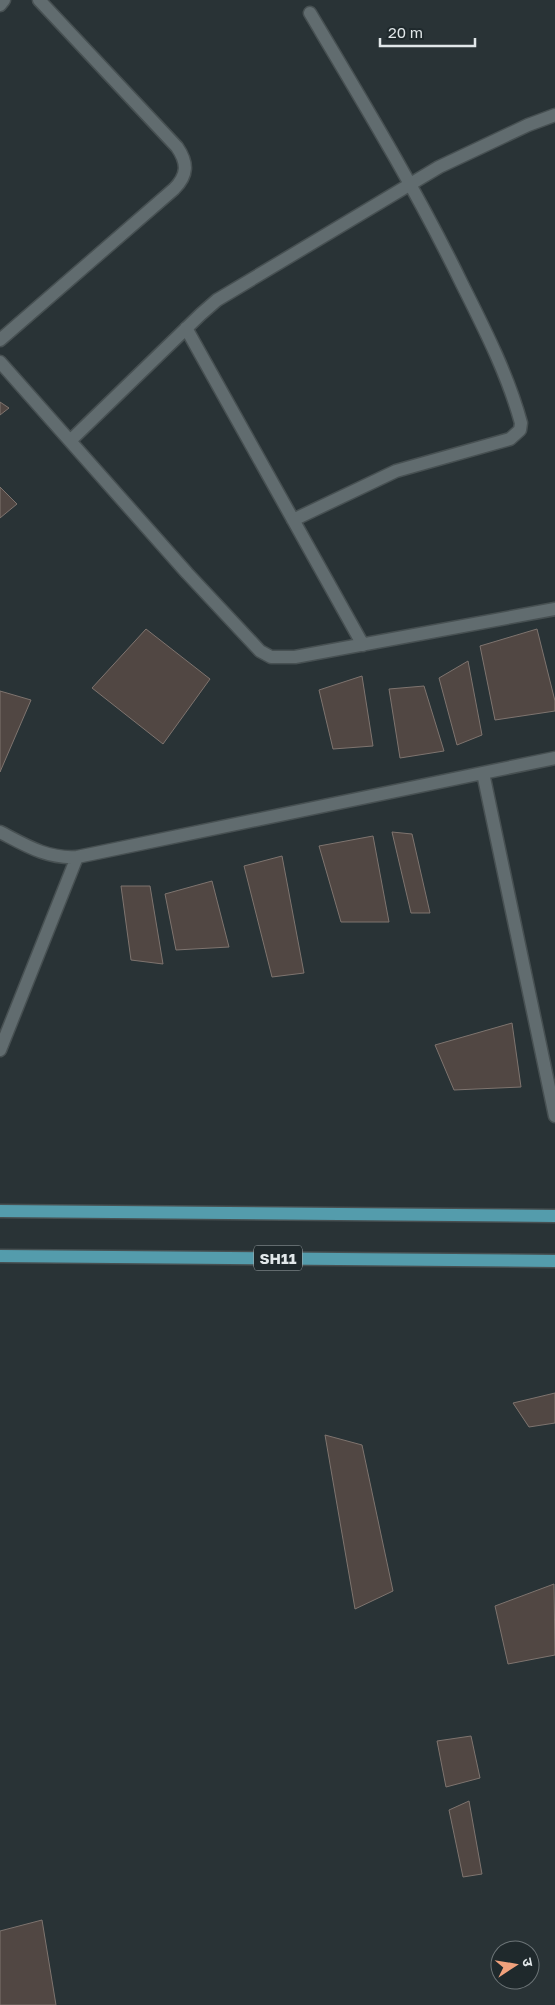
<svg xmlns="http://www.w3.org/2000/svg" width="555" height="2005" viewBox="0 0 555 2005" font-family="'Golos Text','Noto Sans Devanagari',sans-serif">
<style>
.building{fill:#514743;stroke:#7e746f}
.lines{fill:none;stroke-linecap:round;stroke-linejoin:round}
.minor-casing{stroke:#475052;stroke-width:15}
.major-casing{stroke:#475052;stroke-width:15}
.minor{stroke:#616c6f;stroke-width:12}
.major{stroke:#549cac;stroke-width:12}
.labels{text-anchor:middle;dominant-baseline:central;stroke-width:4;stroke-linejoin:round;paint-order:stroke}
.shield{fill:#1f292c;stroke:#a7aeb0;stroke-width:1}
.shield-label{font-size:15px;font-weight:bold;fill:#e1e7e9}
</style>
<rect width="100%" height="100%" fill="#293336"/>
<!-- building -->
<path class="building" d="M0,402l9,6 -9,7z
M0,487l17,17 -17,14z
M146,629l64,50 -47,65 -71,-56z
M537,629l18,72v10l-60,9 -15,-74z
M468,661l14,74 -25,10 -18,-67z
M362,676l11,70 -40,3 -14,-59z
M424,686l20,65 -44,7 -11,-69z
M0,691l31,9 -31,72z
M392,832l20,2 18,79h-19z
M373,836l16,86h-48l-22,-76z
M282,856l22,117 -32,4 -28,-111z
M212,881l17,66 -53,3 -11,-56z
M121,886h29l13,78 -32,-4z
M512,1023l9,64 -67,3 -19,-45z
M555,1393v30l-26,4 -16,-24z
M325,1435l37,10 31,146 -38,18z
M554,1584l1,71 -47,9 -13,-58z
M471,1736l9,42 -34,9 -9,-46z
M469,1801l13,73 -19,3 -14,-67z
M42,1920l14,85h-56v-74z"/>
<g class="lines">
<defs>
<path id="minor" d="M0,5l4,-5
M186,328l177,317
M0,340l174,-151c14,-14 14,-26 3,-42l-138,-147
M0,362l187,211 73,78 11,6h24l260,-48
M71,440l130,-126 16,-14 222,-133 89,-42 27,-10
M293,520l103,-49 114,-32 10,-9 1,-7c-13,-48 -37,-95 -59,-139 -45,-93 -99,-182 -152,-271
M483,773l72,343
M0,832c25,13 47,27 77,25l478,-99
M0,1050l77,-193"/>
<path id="major" d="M0,1211l555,5
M0,1256l555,5"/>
</defs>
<!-- minor casing -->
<use href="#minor" class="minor-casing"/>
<!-- major casing -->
<use href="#major" class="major-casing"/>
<!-- minor -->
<use href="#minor" class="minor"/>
<!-- major -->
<use href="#major" class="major"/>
</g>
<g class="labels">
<!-- shield labels -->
<rect class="shield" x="254" y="1245.5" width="48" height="25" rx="4"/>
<g class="shield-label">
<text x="278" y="1258">SH11</text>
</g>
</g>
<!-- north arrow -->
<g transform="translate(515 1965) rotate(78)"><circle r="24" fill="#1f292c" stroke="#6d7578"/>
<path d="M0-4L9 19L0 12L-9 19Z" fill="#f1a17c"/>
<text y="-8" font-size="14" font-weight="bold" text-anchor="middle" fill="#e1e7e9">उ</text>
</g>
<!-- scale -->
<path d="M380 38v8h95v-8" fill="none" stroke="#e1e7e9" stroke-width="2.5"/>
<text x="388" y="38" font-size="15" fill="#e1e7e9" stroke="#1f292c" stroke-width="4" paint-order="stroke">20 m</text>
</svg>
